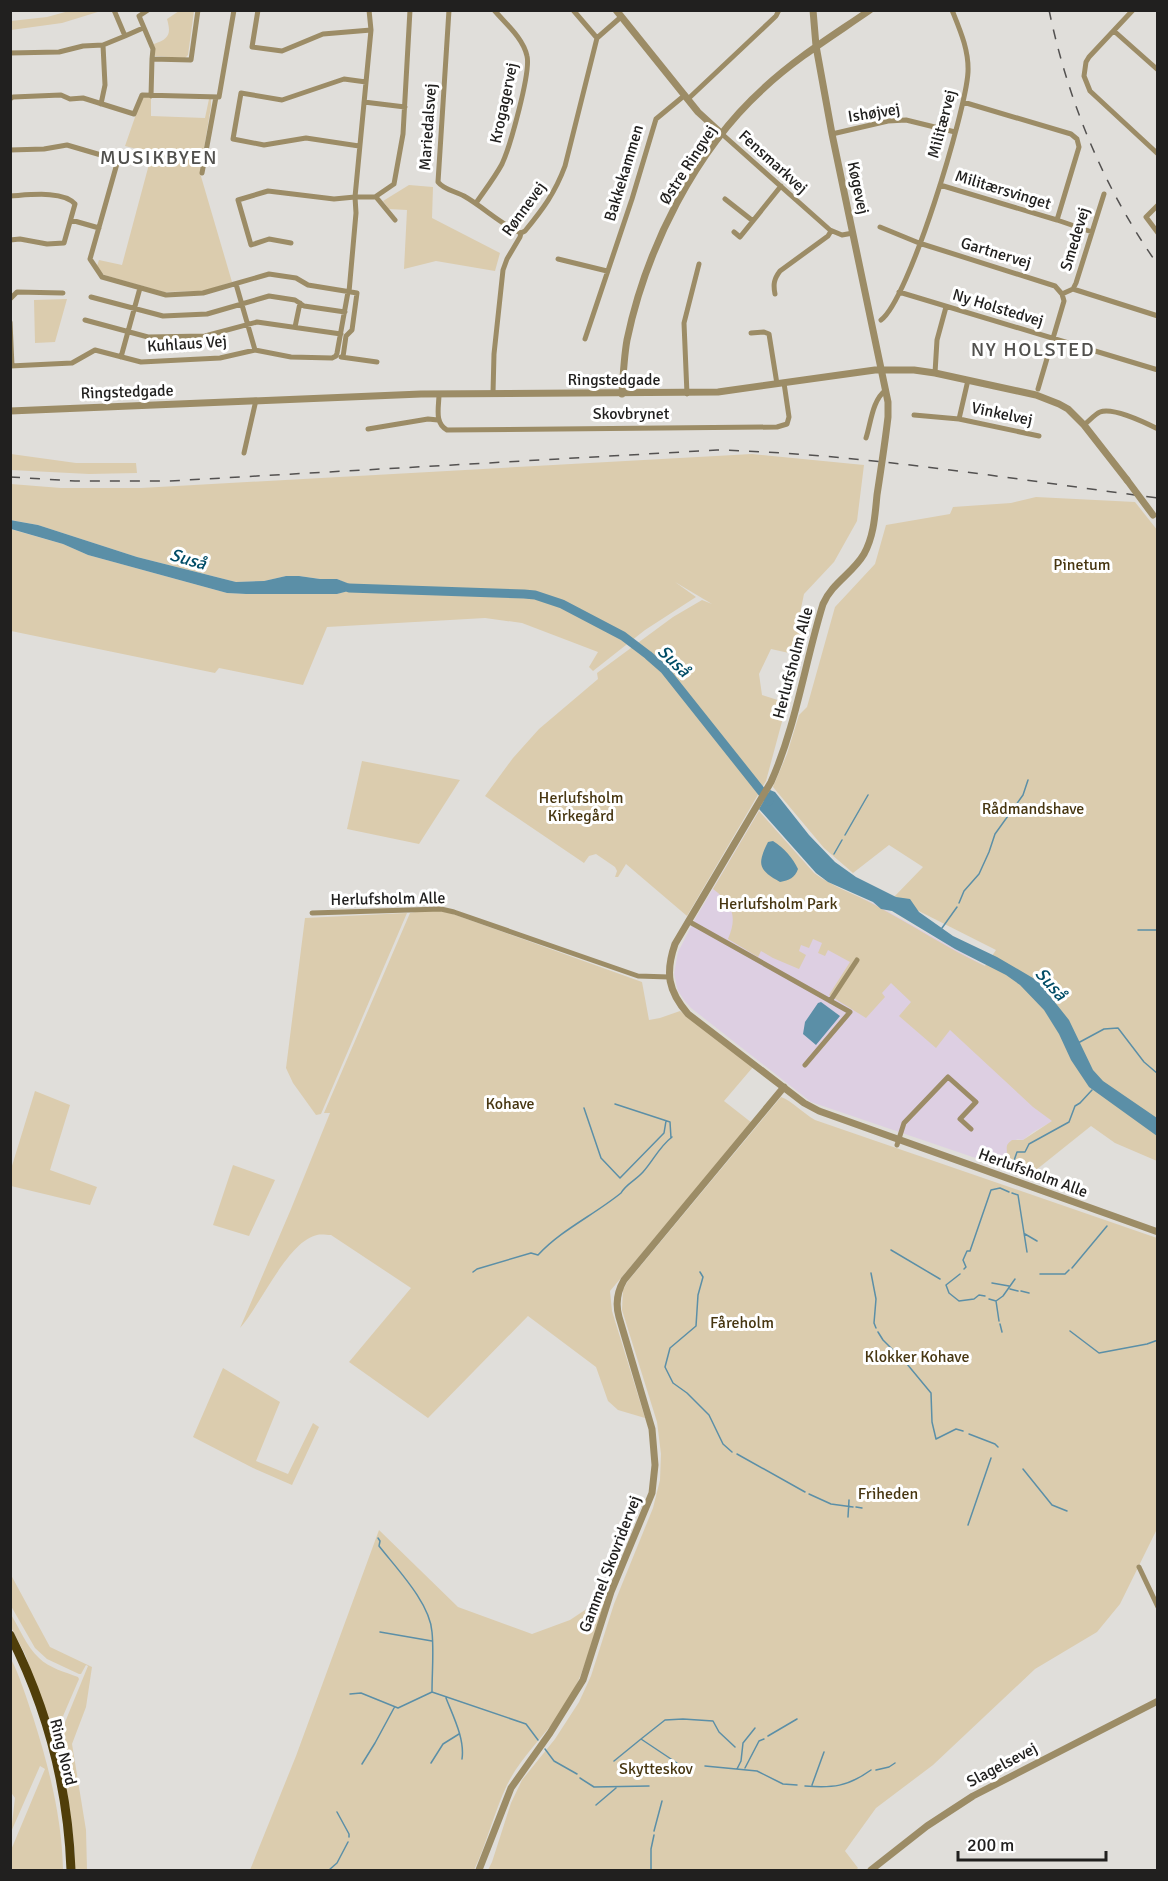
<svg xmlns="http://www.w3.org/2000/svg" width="1168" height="1881" viewBox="0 0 1168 1881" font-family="Signika,sans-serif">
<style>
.education{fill:#ddcfe2}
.green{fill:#dbccae}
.water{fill:#5b8fa7}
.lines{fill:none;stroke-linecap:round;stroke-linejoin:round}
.stream{stroke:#5b8fa7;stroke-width:1.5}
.river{stroke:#5b8fa7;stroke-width:9}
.minor{stroke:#9c8c66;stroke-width:5}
.tertiary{stroke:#9c8c66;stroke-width:7}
.trunk{stroke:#503e0a;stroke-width:9}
.rail{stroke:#535150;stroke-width:1.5;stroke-dasharray:10 10;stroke-linecap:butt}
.tertiary-bridge{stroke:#9c8c66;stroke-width:7}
.labels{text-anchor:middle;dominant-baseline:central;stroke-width:6;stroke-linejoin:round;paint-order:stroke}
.street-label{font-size:16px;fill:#21201f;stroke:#fff}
.park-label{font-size:16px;fill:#473611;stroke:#fff}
.water-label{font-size:18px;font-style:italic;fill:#004c66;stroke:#fff}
.quarter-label{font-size:20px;letter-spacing:1.5px;fill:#51504d;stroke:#fff}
</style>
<rect width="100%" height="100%" fill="#e0deda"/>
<!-- education -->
<path class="education" d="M759,811l55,62 9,7 10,6 40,17 112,63 79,149 -31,17 -10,8 -6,-1 -10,16 -5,12 -191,-65 -120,-94 -7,-8 -6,-9 -4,-17 4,-22 17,-33z"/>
<!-- green -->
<path class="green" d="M69,11h32l-39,12 -51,7v-9l36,-4z
M179,11h15l-6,44 -3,3 -30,-2 -1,-12c16,-5 17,-11 13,-25z
M142,97h9v19l54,2 4,-19h2v7l-11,67 32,109 -28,9 -40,1 -60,-17 -7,-9 2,-6 23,5 30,-112 -27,-7z
M409,185l24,2 -1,31 68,35 -5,18 -59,-10 -32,8 3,-59 -18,-1 -6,-8z
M67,299l-12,43 -20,1 -1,-43z
M11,454l65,9h60l1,10 -48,1 -78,-4z
M752,454l112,11 -7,56 -23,41 -30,32 -5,24 8,2 -9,35 -27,-6 -12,25 3,21 25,8 -21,78 -79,135 -61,-52 -8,13h-3l2,-6 -2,-4 -19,-13 -7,2 -5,7 -99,-67 28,-38 26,-29 59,-50 -1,-6 76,-56 29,-17 10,4 -37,-22 21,15 -51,33 -52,41 -4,-4 9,-15 -76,-29 -37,-5 -158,9 -24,58 -84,-17 -4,5 -204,-42 -1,-102 53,15 25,11 139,38 19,1h91l21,-6 -21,-9h-17l-21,-3h-13l-22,5 -28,1 -99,-25 -99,-32 -27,-5v-36l50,4h80z
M1036,497l99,5 23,29 -1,630 -42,-18 -24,-17 -65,52 -24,-11c2,-3 5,-8 5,-12 0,-8 -2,-10 5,-15h11l29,-19 -19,-14 -83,-77 -14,18 -37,-32 12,-14 -20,-19 -9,10 3,4 -19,21 -37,-23 21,-33 -22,-12 -3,6 -7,-3 4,-10 -9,-4 -4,9 -8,-3 -2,6 7,4 -7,14 -26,-11 -12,-7 -3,6 -30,-18c10,-23 4,-36 -15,-50l46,-78 55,62c19,14 41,21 61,32 37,20 72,43 110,61l11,-16 -103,-52 30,-31 -34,-22 -36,28 -29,-25 -51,-61 14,-33 12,-39 8,-8 28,-100 40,-43 11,-39 64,-11 3,-7 58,-4z
M362,761l98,19 -41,64 -72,-15z
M430,909l20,4 192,69 7,38 11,-2 20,-7 73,56 -29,34 28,22 -142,168 2,20 33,107 -27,-8 -10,-9 -12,-34 -68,-51 -100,102 -79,-56 62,-74 -80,-53c-4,0 -10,-1 -14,0 -29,6 -57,71 -77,93l51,-119 39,-96h-6l86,-200z
M407,913l-86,201 -5,1 -23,-32 -7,-15 19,-150z
M35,1091l35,14 -20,65 47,17 -7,18 -79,-19v-17z
M781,1097c11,4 22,16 34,23l342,118v291l-37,75 -23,28 -62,37 -102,96 -57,43 -31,43 13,17 -2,2h-368l4,-8 19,-59 11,-23 33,-41 24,-37 12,-26 23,-72 39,-96 7,-28 1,-26 -4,-32 -35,-112 1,-20 5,-9z
M233,1165l42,15 -26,56 -36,-11z
M223,1368l57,34 -24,59 32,13 25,-51 6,4 -27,58 -39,-17 -60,-31z
M379,1530l79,77 74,27 38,-14 30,-20h5c-12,36 -20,76 -41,107 -17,27 -43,49 -57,78 -13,27 -20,58 -33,85h-224l46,-114z
M11,1575l39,72 42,20 -6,40 -14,37 14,86 1,40h-12v-19l-7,-54 -8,-44 -35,-99 -14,-27 -1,-14c9,14 16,33 29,45 10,10 26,14 39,19l1,2 -22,51 4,2 27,-66 -2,-1 -5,9h-2l-32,-15 -12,-11 -24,-42z
M10,1657c10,19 16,40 23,60 16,50 29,101 30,153h-52v-20l34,-81 -5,-3 -29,66 4,-34 -5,-7z"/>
<!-- water -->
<path class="water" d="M10,520l28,5 99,32 99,25 28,-1 22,-5h13l21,3h17l23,9 -23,6h-91l-19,-1 -139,-38 -25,-11 -52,-15z
M770,790l5,2 34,43 26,27 21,15 40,20 14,2 9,13 34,24 44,21 41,24 31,39 24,50 10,11 54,37v18l-68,-49 -18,-27 -12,-26 -15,-24 -24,-25 -14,-10 -51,-26 -63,-38 -11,-2 -8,-7 -45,-20 -12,-9 -57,-64z
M773,841c11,7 20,17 25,28 -3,9 -9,11 -18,13 -22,-12 -23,-18 -12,-40z
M821,1002l19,14 -24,29 -13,-11 2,-12 13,-19z"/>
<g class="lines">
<!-- stream -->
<path class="stream" d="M845,835l23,-40
M834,854l8,-14
M959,903l5,-12 15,-17 10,-22 6,-18 28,-39 5,-15
M942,928l15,-21
M1138,930h20
M1078,1043l26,-14 14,-1 26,34 14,12
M615,1104l55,18 1,16
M584,1108l17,50 19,20 44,-45 2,-12
M1010,1172l7,-20h8l4,-8 40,-22 6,-16 5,-3 12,-13
M1012,1193l6,2 9,57
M1025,1234l12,7
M891,1250l49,29
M1072,1268l35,-42
M964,1269l2,-2 -3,-7 4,-9h3l21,-61 9,-2 9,4
M473,1272l4,-3 54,-16 7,2c23,-25 56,-40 83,-62 5,-9 15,-13 22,-21 10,-11 16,-25 29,-35
M700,1272l3,5 -5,18 -2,31 -26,22 -5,19 8,16 14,10 22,22 14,29 9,8
M871,1273l5,26 -2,24 2,5
M960,1274l-14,11 3,8 10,8 15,-2 5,-4 6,1
M1040,1274h25l4,-4
M992,1283l17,3
M1010,1289l8,2
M1021,1291l8,2
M989,1299l7,2 7,-5 12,-17
M996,1301l3,20
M1000,1324l2,8
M1070,1331l29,22 48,-9 11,-4
M878,1332l5,8 24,24 24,29 1,29 4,17 20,-10 7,2
M969,1434l26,10 3,3
M737,1454l68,38
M1023,1469l29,36 15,6
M809,1494l22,10 22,3
M856,1507l6,1
M848,1517l1,-17
M968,1525l23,-67
M378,1538l2,3 -1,5c18,23 51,57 53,86 2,20 0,40 0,60l94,32 12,16
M380,1632l52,9
M350,1694l11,-1 37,15 34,-16
M446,1698c7,18 19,41 16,61
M768,1736l29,-17
M641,1739l24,-19 18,-1 30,2 6,11 16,15
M545,1749l9,12 23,13
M614,1761l27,-22 36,24
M431,1763l12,-19 16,-10
M362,1764l13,-21 19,-35
M705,1766l52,5 26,13 14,1
M745,1768l14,-27 5,-2
M737,1769l4,-8 2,-18 12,-15
M876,1770l13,-3 6,-4
M580,1778l14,9 55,-1
M812,1785l12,-33
M805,1786c28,2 42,1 66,-16
M596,1805l20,-17
M337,1812l12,22v3
M654,1831l8,-30
M329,1870l8,-7 11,-21
M651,1870v-21l3,-14"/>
<!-- river -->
<path class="river" d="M349,588l175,6 11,1 27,9 61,32 25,19 16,14 105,132"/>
<!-- minor -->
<path class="minor" d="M114,10l11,26 18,-8
M148,10l-9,6 14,33 -1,10 39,1 7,-50
M258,10l-6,37 30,4 41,-17 48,-4
M449,10l-11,172c6,8 17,9 26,14 18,10 39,30 57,37
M573,10l24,28
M1133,10l-44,47 -3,5 -2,14 6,15 68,63
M1114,31l44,39
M10,53l49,-1 24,-6 20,-1 22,-9
M151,96l1,-37
M10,99l3,-2 48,-2 9,4 13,-1 51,16 8,-19 77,2 15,-87
M688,99l88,-83 3,-6
M364,102l41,5
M101,104l4,-19 -2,-40
M722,134l108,96 12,5 11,-2
M832,134l56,-13 18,-1 49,12
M359,146l-53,-8 -42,7 -31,-6 8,-46 41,7 62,-21 22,3
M10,150l34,-1 23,-4 51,15 -28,99 12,18 64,18 37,-2 66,-19 27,4 12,7 49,8 -5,37 -6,6 -3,21
M202,173l14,-76
M940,185l117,35 22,-73 -2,-8 -6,-5 -108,-32
M10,196c18,-1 53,-6 65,8l-11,39 -17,1 -27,-5 -10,1
M376,197l19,23
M725,199l28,22
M476,203c9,-13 19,-26 26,-39 8,-17 29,-92 25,-108 -4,-18 -21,-32 -33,-46
M1158,205l-12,12 12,16
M71,220l28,8
M1057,220l35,12
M880,227l39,16 136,43 7,8
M734,232l6,5 41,-51
M291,243l-22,-4 -18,6 -13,-45 30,-9 66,8 21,-2h20l19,-13 9,-50 7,-124
M558,259l49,12
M236,284l19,66
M1073,289l85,27
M349,292l7,-79 -1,-16 16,-167 -2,-20
M899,292l259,78
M775,294c-2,-10 -1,-15 5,-23l48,-35 3,-5
M91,297l72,19 44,-2 62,-18 26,4 9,6 41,6
M10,299l7,-7 46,1
M85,320l63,17 57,-1 52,-14 84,12
M881,320c28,-20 85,-209 87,-248 1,-22 -8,-42 -16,-62
M10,322l2,44
M295,327l5,-24
M751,333l13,-1 5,2 8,50
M585,339l47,-140 24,-80 29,-24
M121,357l19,-69
M341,357l36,5
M10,366l62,-3 23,-13 46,12 79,-4 35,-8 36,7 41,1 4,-2 1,-3 11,-61
M935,373l2,-33 9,-33
M1038,389l26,-88 -2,-7 11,-5 3,-6 28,-89
M493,393l1,-39 9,-84 4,-11 13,-22 1,-4 4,-2c18,-22 30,-38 40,-65l32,-128 24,-21
M439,394c0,13 -5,29 8,36l330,-3 10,-3 2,-7 -5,-34
M687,394l-3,-71 15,-59
M914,415l45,4 80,17
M959,419l9,-39
M1084,425c5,-4 11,-11 16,-13 13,-5 46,11 58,17
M368,429l60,-10 10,1
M866,438c5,-15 6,-38 20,-48
M244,453l12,-53
M312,913l129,-4 13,3 184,64 31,1
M688,921l162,91 -45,53
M830,1001l27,-41
M897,1145l7,-22 44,-46 28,25 -16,17 11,10
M1139,1567l19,40"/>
<!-- tertiary -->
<path class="tertiary" d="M616,10l82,102 24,22
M813,10l3,36 16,88 56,268v15c-3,26 -7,52 -11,78 -2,20 -3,41 -13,59 -11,19 -32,29 -41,50 -18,58 -27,122 -52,178l-96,162c-10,29 -7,47 13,70l116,89 15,8 339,121
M622,394c1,-18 2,-37 5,-54 19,-91 68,-190 137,-252 32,-30 70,-53 106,-78
M10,411l411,-17 297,-2 157,-22h39l21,3 101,22 23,9 9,5 16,16 43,55
M479,1870l32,-82 39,-55 33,-53 28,-88 41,-99 3,-28 -3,-36 -33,-112c-4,-14 -2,-25 5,-37l160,-193
M871,1870l56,-44 46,-30 185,-95"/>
<!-- trunk -->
<path class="trunk" d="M10,1635c37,73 58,154 61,235"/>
<!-- rail -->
<path class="rail" d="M1049,10c19,91 55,179 109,255
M10,477l65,4h94l548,-31c148,4 294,29 441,48"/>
<!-- tertiary-bridge -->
<path class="tertiary-bridge" d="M1127,480l26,35"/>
</g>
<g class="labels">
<!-- street labels -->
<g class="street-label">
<text transform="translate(504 103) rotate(-78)">Krogagervej</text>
<text transform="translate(874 113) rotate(-9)">Ishøjvej</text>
<text transform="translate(942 124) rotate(-75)">Militærvej</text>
<text transform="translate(428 127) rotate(-86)">Mariedalsvej</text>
<text transform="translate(773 162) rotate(42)">Fensmarkvej</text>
<text transform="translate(688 165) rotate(-57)">Østre Ringvej</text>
<text transform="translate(624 173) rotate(-73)">Bakkekammen</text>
<text transform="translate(858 188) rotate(78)">Køgevej</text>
<text transform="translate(1003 190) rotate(17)">Militærsvinget</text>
<text transform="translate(524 209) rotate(-54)">Rønnevej</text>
<text transform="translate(1075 239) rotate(-73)">Smedevej</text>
<text transform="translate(996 253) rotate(17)">Gartnervej</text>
<text transform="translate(998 308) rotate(17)">Ny Holstedvej</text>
<text transform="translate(187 344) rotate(-4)">Kuhlaus Vej</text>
<text x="614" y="380">Ringstedgade</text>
<text transform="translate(127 392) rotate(-2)">Ringstedgade</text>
<text x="631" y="414">Skovbrynet</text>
<text transform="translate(1002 414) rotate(12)">Vinkelvej</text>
<text transform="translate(793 663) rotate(-75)">Herlufsholm Alle</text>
<text transform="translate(388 899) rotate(-1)">Herlufsholm Alle</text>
<text transform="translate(1033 1173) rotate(20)">Herlufsholm Alle</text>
<text transform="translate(610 1564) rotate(-69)">Gammel Skovridervej</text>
<text transform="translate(63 1752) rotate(76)">Ring Nord</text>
<text transform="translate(1002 1765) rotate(-28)">Slagelsevej</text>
</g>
<!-- park labels -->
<g class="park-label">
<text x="1082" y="565">Pinetum</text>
<text x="581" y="798">Herlufsholm<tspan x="581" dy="18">Kirkegård</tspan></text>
<text x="1033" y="809">Rådmandshave</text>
<text x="778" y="904">Herlufsholm Park</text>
<text x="510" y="1104">Kohave</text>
<text x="742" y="1323">Fåreholm</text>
<text x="917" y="1357">Klokker Kohave</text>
<text x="888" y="1494">Friheden</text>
<text x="656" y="1769">Skytteskov</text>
</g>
<!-- water labels -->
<g class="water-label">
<text transform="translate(188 559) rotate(16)">Suså</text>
<text transform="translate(674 661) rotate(44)">Suså</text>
<text transform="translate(1051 984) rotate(48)">Suså</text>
</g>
<!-- quarter labels -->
<g class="quarter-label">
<text x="159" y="157">MUSIKBYEN</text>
<text x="1033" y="349">NY HOLSTED</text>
</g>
</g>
<!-- border -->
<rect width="1168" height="1881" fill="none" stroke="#21201f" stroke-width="24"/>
<!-- scale -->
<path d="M958 1851v9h148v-9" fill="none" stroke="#21201f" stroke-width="3"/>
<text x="967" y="1851" font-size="18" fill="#21201f" stroke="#ffffff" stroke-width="4.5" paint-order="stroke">200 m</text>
</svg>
